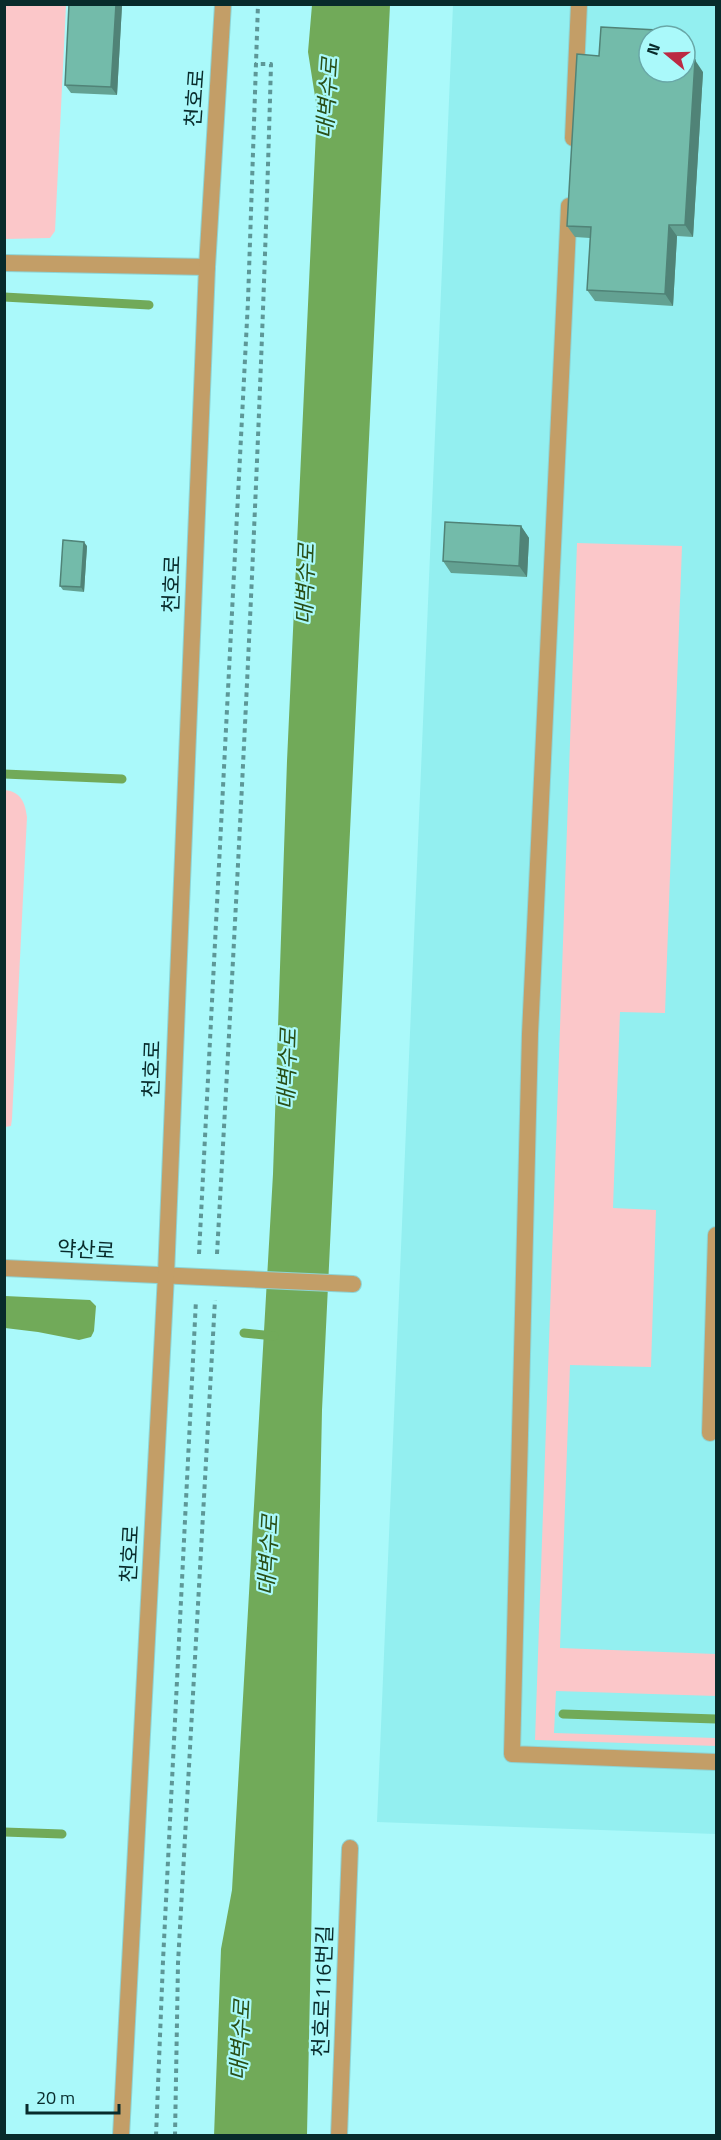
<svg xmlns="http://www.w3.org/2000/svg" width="721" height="2140" viewBox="0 0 721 2140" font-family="'Titillium Web','Noto Sans KR',sans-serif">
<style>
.built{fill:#93eff0;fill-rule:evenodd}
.green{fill:#fbc7c9}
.water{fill:#71aa59}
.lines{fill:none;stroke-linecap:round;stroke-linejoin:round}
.stream{stroke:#71aa59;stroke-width:9}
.service-casing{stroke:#8dd4d5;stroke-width:18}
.tertiary-casing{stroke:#8dd4d5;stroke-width:18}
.path{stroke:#5d9797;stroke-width:4;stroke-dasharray:4.5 4.5;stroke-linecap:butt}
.service{stroke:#c39e67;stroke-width:16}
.tertiary{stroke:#c39e67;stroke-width:16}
.wall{fill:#63a192}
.shaded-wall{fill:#508377}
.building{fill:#73bbaa;stroke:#508377;stroke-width:1.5}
.labels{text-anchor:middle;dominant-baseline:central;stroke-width:4.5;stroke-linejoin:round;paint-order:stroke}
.street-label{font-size:21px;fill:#082b2b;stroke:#aaf9fa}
.water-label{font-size:22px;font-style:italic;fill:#294f17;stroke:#aaf9fa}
</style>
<rect width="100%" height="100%" fill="#aaf9fa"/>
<!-- built -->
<path class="built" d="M453,5h263v1829l-339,-12zM649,36h36v36h-36z"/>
<!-- green -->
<path class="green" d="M5,4l61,1 -11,226 -5,7 -45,1z
M577,543l105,3 -17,467 -45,-1 -7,196 43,2 -5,157 -81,-2 -10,283 156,6v42l-160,-5 -2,42 162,5v8l-181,-6z
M5,790c16,2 20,12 22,27l-15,302 -1,7 -6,1z"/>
<!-- water -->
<path class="water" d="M312,5h78l-68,1405 -15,725 -93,1 7,-187 11,-59 41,-716 14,-413 30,-652 -9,-57z
M5,1296l85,4 6,6 -2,25 -3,6 -12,3 -41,-8 -33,-4z"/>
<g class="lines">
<!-- stream -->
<path class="stream" d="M4,297l145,8
M4,774l118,5
M244,1333l30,3
M563,1714l153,5
M4,1832l58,2"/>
<defs>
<path id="service" d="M573,138l6,-134
M569,206l-39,828 -18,720 204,8
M4,263l203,4
M4,1268l349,16
M710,1433l6,-198
M339,2136l11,-288"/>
<path id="tertiary" d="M121,2136l45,-861 41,-1008 16,-263"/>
</defs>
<!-- service casing -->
<use href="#service" class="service-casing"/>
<!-- tertiary casing -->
<use href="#tertiary" class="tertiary-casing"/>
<!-- path -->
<path class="path" d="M199,1254l49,-953 10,-297
M217,1254c22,-396 43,-793 54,-1190h-16
M156,2136l7,-175 33,-661
M175,2136l3,-173 37,-663"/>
<!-- service -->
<use href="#service" class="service"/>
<!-- tertiary -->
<use href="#tertiary" class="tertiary"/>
</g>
<!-- wall -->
<path class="wall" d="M122,5l-5,90 -46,-2 -6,-8z
M649,72h54l-10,165 -16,-1 -4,70 -78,-5 -8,-11 3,-52 -15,-1 -8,-11z
M521,526l8,12 -2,39 -76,-4 -8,-12z
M87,546l-3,46 -21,-2 -3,-4z"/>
<!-- shaded-wall -->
<path class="shaded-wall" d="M116,4l6,1 -5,90 -6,-8z
M695,60l8,12 -10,165 -8,-12z
M669,225l8,11 -4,70 -8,-12z
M521,526l8,12 -2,39 -8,-11z
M84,542l3,4 -3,46 -3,-5z"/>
<!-- building -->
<path class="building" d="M69,4h47l-5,83 -46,-2z
M601,27l75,4v5h-27v36h36v-12h10l-10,165h-16l-4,69 -78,-4 4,-63 -24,-1 10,-172 22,2z
M445,522l76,4 -2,40 -76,-5z
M63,540l21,2 -3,45 -21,-1z"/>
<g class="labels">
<!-- street labels -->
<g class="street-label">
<text transform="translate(194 98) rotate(-86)">천호로</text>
<text transform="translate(171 584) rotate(-88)">천호로</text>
<text transform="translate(151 1069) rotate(-88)">천호로</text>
<text transform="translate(86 1249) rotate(3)">약산로</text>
<text transform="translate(129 1554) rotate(-87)">천호로</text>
<text transform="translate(322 1991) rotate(-88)">천호로116번길</text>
</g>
<!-- water labels -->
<g class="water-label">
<text transform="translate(327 98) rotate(-86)">대벽수로</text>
<text transform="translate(305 584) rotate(-88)">대벽수로</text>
<text transform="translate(287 1069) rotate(-88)">대벽수로</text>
<text transform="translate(268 1555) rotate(-87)">대벽수로</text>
<text transform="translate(240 2040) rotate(-87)">대벽수로</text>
</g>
</g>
<!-- border -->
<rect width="721" height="2140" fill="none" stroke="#082b2b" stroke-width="12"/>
<!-- north arrow -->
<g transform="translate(667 54) rotate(289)"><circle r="28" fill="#aaf9fa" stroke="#69a7a7" stroke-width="1.5"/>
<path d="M0-4.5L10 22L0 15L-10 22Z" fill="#bb2a43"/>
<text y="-9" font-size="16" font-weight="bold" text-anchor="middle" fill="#082b2b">N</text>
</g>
<!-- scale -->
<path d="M27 2104v9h92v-9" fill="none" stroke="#082b2b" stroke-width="3"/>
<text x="36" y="2104" font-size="18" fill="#082b2b" stroke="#aaf9fa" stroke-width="4.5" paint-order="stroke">20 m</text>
</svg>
